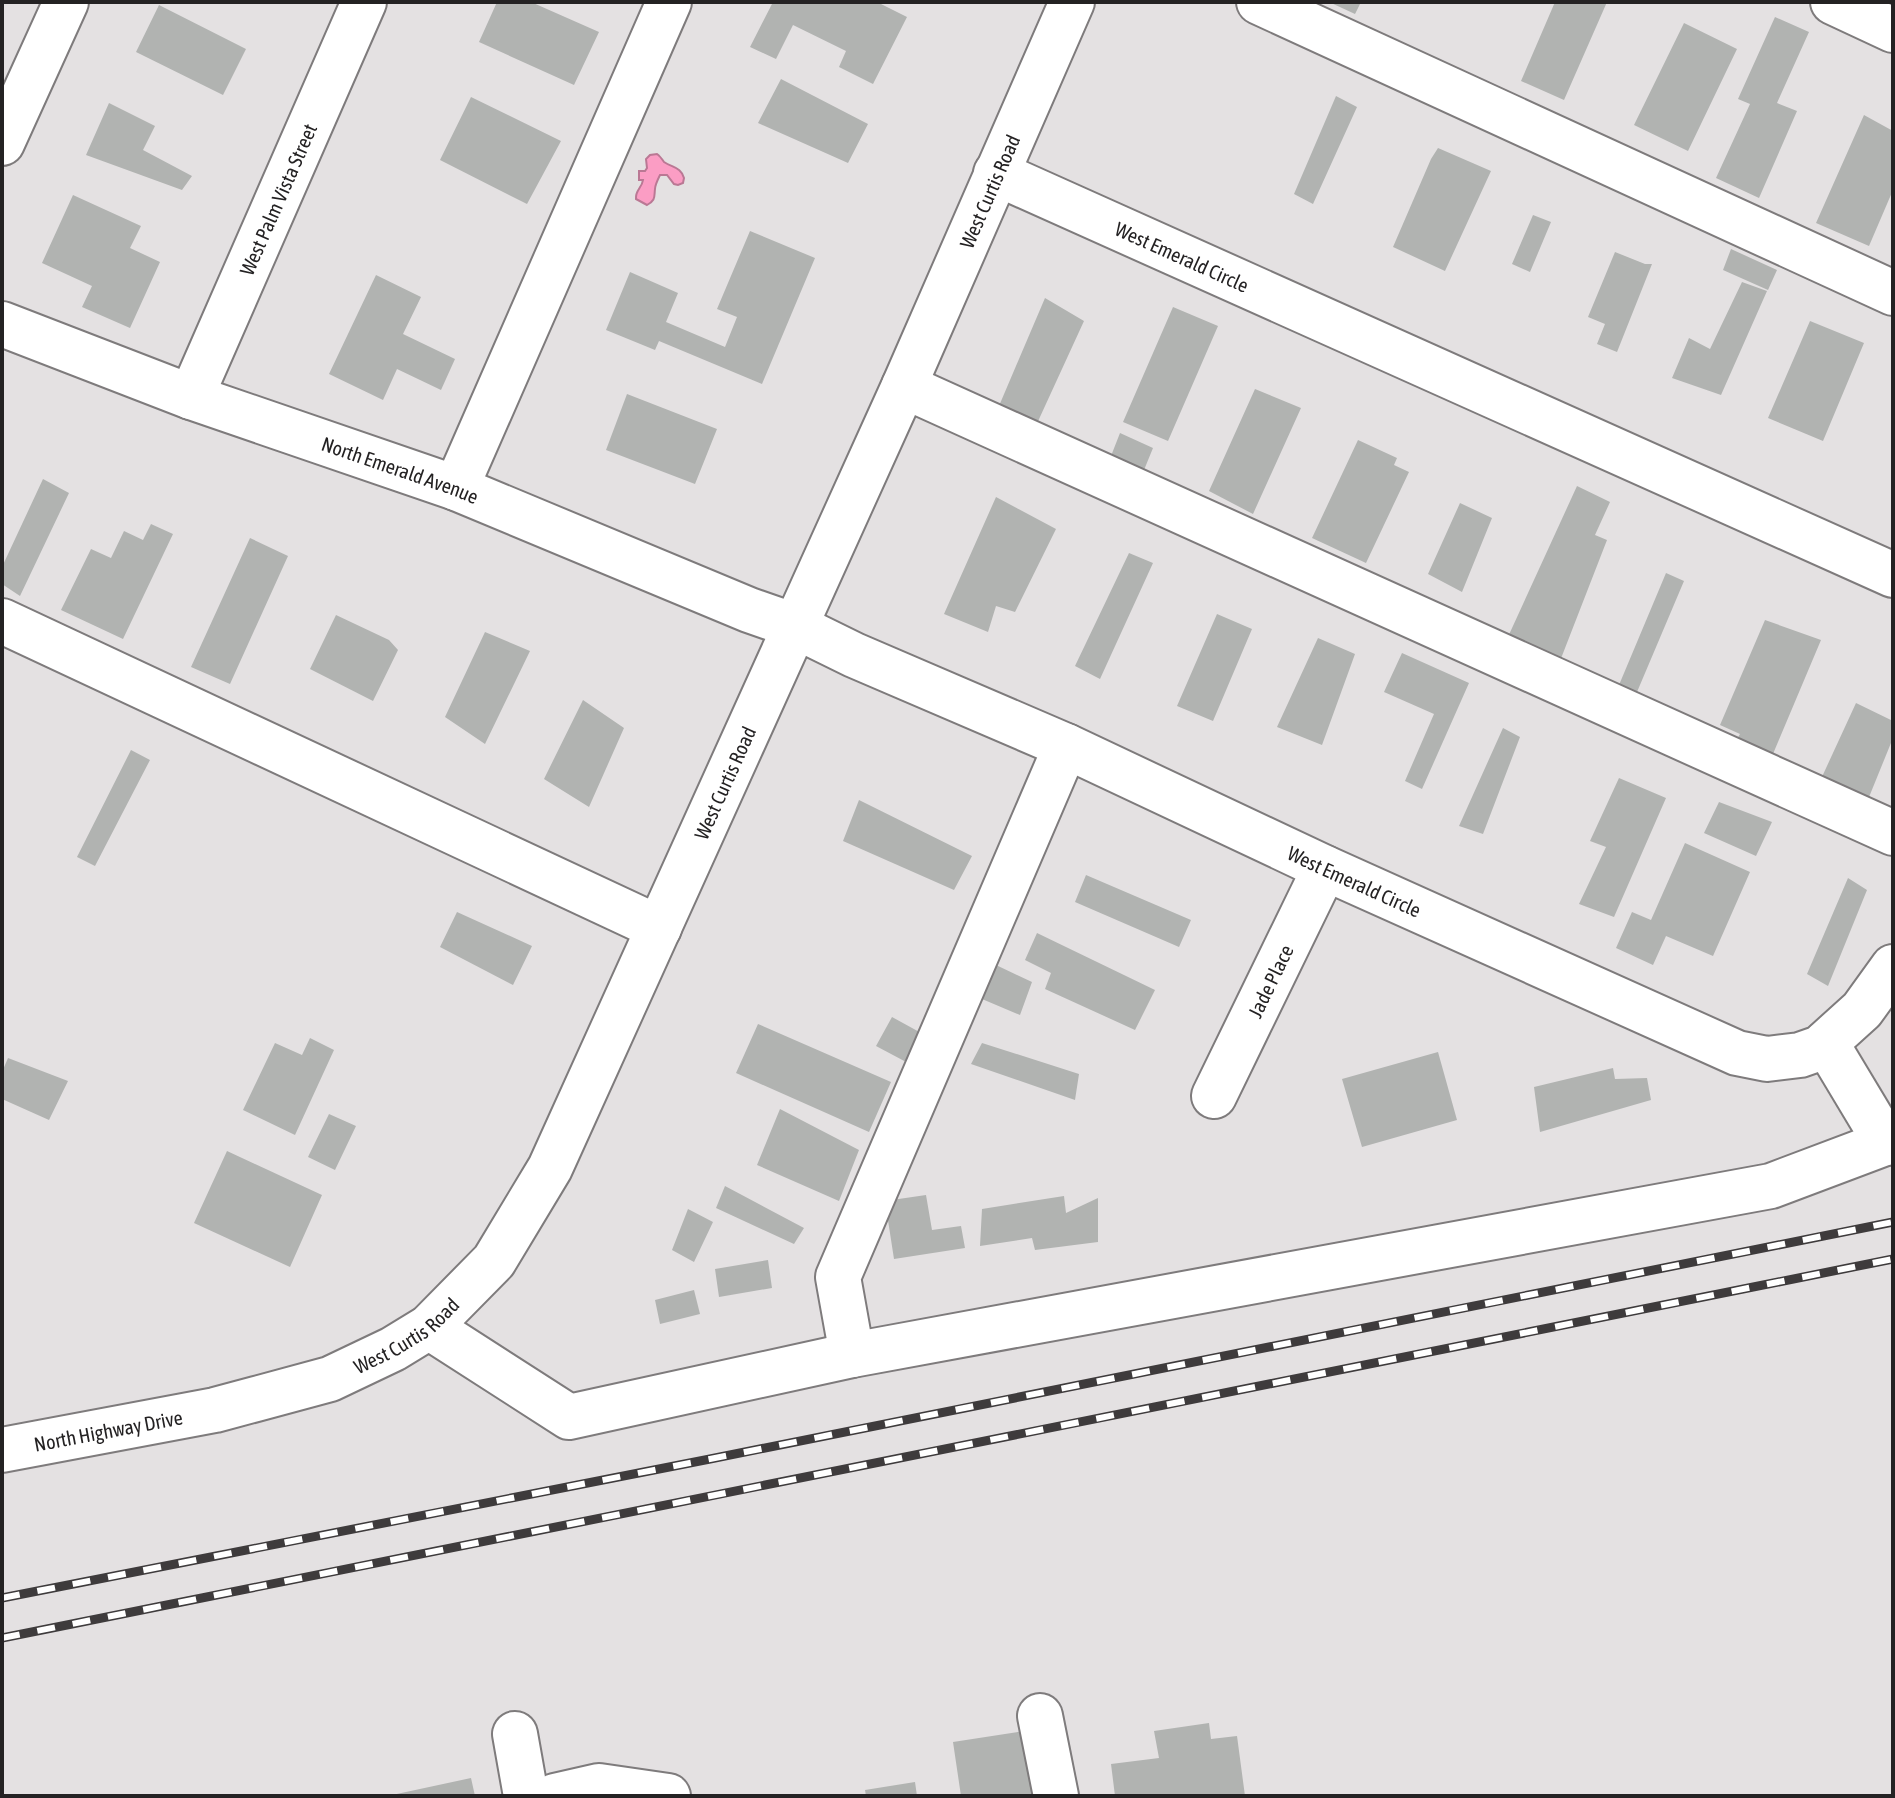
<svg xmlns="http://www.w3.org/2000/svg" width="1895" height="1798" viewBox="0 0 1895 1798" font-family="'Asap Condensed',sans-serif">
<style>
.water{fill:#fb9dc4;stroke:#ba7894;stroke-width:2}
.building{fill:#b1b3b1}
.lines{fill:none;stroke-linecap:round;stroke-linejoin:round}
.minor-casing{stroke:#7e7b7c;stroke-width:48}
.minor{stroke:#fff;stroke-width:44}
.rail-casing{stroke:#3e3b3c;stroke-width:9}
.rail{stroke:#fff;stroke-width:6;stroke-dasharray:18;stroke-linecap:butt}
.labels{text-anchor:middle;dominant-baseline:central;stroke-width:7;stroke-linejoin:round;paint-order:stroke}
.street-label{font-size:20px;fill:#242223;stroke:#fff}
</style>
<rect width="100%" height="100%" fill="#e4e1e2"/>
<!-- water -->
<path class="water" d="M657,154c3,2 5,5 7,8 9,6 17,5 20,16l-1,5 -5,2 -4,-1 -7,-9h-7c-2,4 -5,10 -5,14 -1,8 1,11 -8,16l-11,-6c-1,-9 6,-11 7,-19h-4v-9h6l2,-3 -1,-9 4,-4z"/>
<!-- building -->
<path class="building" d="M497,2h34l68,30 -25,53 -95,-43z
M773,2h104l30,15 -34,67 -34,-17 7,-16 -53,-26 -17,34 -26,-12z
M1329,2h32l-6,12z
M1555,2h52l-43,98 -43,-19z
M159,5l87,44 -23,46 -87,-43z
M1775,17l34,15 -32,71 20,8 -38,87 -43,-20 34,-74 -12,-5z
M1684,23l53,26 -49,102 -54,-26z
M781,79l87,45 -20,39 -90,-40z
M1336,96l21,11 -44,97 -19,-10z
M471,97l90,44 -34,63 -87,-44z
M109,103l46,23 -12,24 49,26 -10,14 -96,-35z
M1864,115l29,16v59l-24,56 -53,-23z
M1438,148l53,23 -46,100 -52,-24 38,-88z
M73,195l68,31 -11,22 30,14 -30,66 -48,-21 10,-21 -50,-23z
M1533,215l18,7 -21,50 -18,-8z
M750,231l65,27 -53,126 -103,-43 -4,9 -49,-20 24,-58 48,21 -12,29 59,25 12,-30 -20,-8z
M1731,249l46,21 -9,20 -45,-20z
M1615,252l30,12h7l-35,88 -20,-8 8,-20 -17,-7z
M376,275l45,22 -18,37 52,25 -14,31 -44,-21 -14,31 -54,-26z
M1742,282l25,9 -46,104 -49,-17 17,-40 21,11z
M1045,298l39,23 -50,109 -38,-17z
M1173,307l45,19 -50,115 -45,-19z
M1810,321l54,22 -41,98 -55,-23z
M1255,389l46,19 -48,106 -44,-23z
M627,394l90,35 -22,55 -89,-34z
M1120,433l33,15 -9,22 -33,-14z
M1358,440l39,18 -3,7 15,7 -43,91 -54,-25z
M43,479l26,14 -49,103 -18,-12v-17z
M1577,486l33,16 -15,33 12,5 -47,121 -53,-22z
M996,497l60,32 -41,83 -19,-6 -8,26 -44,-18z
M1460,503l32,15 -30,74 -34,-18z
M151,524l22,10 -50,105 -62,-29 30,-61 20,9 13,-27 19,9z
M250,538l38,18 -58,128 -39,-17z
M1129,553l24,10 -53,116 -25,-13z
M1666,573l18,8 -47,111 -18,-7z
M1217,614l35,15 -39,92 -36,-15z
M336,615l53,25 9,10 -25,51 -63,-32z
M1765,620l56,20 -51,121 -37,-15 7,-12 -20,-9z
M485,632l45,19 -45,93 -40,-27z
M1318,638l37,16 -33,91 -45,-18z
M1402,653l67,30 -47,106 -17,-8 29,-67 -50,-22z
M583,700l41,28 -35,79 -45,-28z
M1856,703l37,18v17l-26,64 -46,-23z
M1503,728l17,9 -37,97 -24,-8z
M131,750l19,10 -55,106 -18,-9z
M1619,778l47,20 -52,119 -35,-13 27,-57 -16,-6z
M859,800l113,56 -18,34 -111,-49z
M1719,802l53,20 -16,34 -52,-23z
M1685,843l65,29 -37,84 -47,-20 -13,29 -37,-17 16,-36 19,8z
M1086,875l105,45 -12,27 -104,-45z
M1848,878l19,12 -39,96 -21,-12z
M457,912l75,34 -19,39 -73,-38z
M1037,933l118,57 -20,40 -90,-41 6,-16 -26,-13z
M996,965l36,17 -12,33 -38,-16z
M892,1017l31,17 -15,29 -32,-17z
M758,1024l133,58 -22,50 -133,-59z
M310,1038l24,12 -39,85 -52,-25 32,-67 27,12z
M982,1043l97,31 -4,26 -104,-36z
M1438,1052l19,68 -95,27 -20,-68z
M8,1058l60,23 -19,39 -47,-21v-27z
M1613,1068l2,11 32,-1 4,22 -111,32 -6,-45z
M780,1109l79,41 -20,51 -82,-36z
M329,1114l27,12 -21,44 -27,-13z
M227,1151l95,44 -32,72 -96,-44z
M725,1186l79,42 -10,16 -78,-36z
M926,1195l6,35 29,-4 4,22 -71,11 -9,-58z
M1064,1196l2,17 32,-15v44l-63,8 -3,-12 -52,8 2,-37z
M688,1209l25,13 -19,40 -22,-12z
M768,1260l4,28 -53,9 -4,-28z
M694,1290l6,24 -40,10 -5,-24z
M1209,1723l2,16 26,-3 8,60h-130l-4,-32 48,-6 -5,-27z
M1024,1731l9,65h-72l-8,-54z
M471,1778l4,18h-83v-1z
M915,1782l2,14h-51l-1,-6z"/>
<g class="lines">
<defs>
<g id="minor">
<path d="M1259,2l634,291"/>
<path d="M1833,2l60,28"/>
<path d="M2,143l64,-141"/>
<path id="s1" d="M996,173l897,402"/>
<path id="s2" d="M2,324l189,73 265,91 293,122 46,16 59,29 212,91 259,122 412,185 30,6 33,-4 20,-7 42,-38 31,-43"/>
<path d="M904,386l989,447"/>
<path id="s3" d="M191,397l173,-395"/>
<path d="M456,488l213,-486"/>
<path d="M2,621l657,307"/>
<path d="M1826,1043l60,100"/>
<path id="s4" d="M1214,1096l111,-228"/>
<path d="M429,1327l140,90 283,-62 919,-169 122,-46"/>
<path d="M852,1355l-14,-78 228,-531"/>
<path id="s5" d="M2,1450l213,-40 41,-11 74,-20 63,-30 36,-22 65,-66 56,-93 354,-782 168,-384"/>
<path d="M1040,1716l16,80"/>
<path d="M515,1734l11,62"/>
<path d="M555,1796l44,-10 69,10"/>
</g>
</defs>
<!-- minor casing -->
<use href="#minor" class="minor-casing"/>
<!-- minor -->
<use href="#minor" class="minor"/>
<defs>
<path id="rail" d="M2,1598l708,-139 1183,-237
M2,1638l1891,-379"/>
</defs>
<!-- rail casing -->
<use href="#rail" class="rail-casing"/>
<!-- rail -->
<use href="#rail" class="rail"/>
</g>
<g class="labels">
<!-- street labels -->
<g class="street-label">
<text stroke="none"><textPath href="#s5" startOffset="1720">West Curtis Road</textPath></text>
<text stroke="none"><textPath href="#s3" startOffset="216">West Palm Vista Street</textPath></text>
<text stroke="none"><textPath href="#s1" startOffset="204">West Emerald Circle</textPath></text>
<text stroke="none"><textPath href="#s2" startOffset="424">North Emerald Avenue</textPath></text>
<text stroke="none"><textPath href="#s5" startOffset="1072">West Curtis Road</textPath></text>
<text stroke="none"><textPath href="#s2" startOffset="1464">West Emerald Circle</textPath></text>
<text stroke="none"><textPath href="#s4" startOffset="128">Jade Place</textPath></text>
<text stroke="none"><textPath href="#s5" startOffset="424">West Curtis Road</textPath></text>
<text stroke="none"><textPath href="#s5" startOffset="108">North Highway Drive</textPath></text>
</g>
</g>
<!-- border -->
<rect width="1895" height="1798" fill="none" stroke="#242223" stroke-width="8"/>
</svg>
